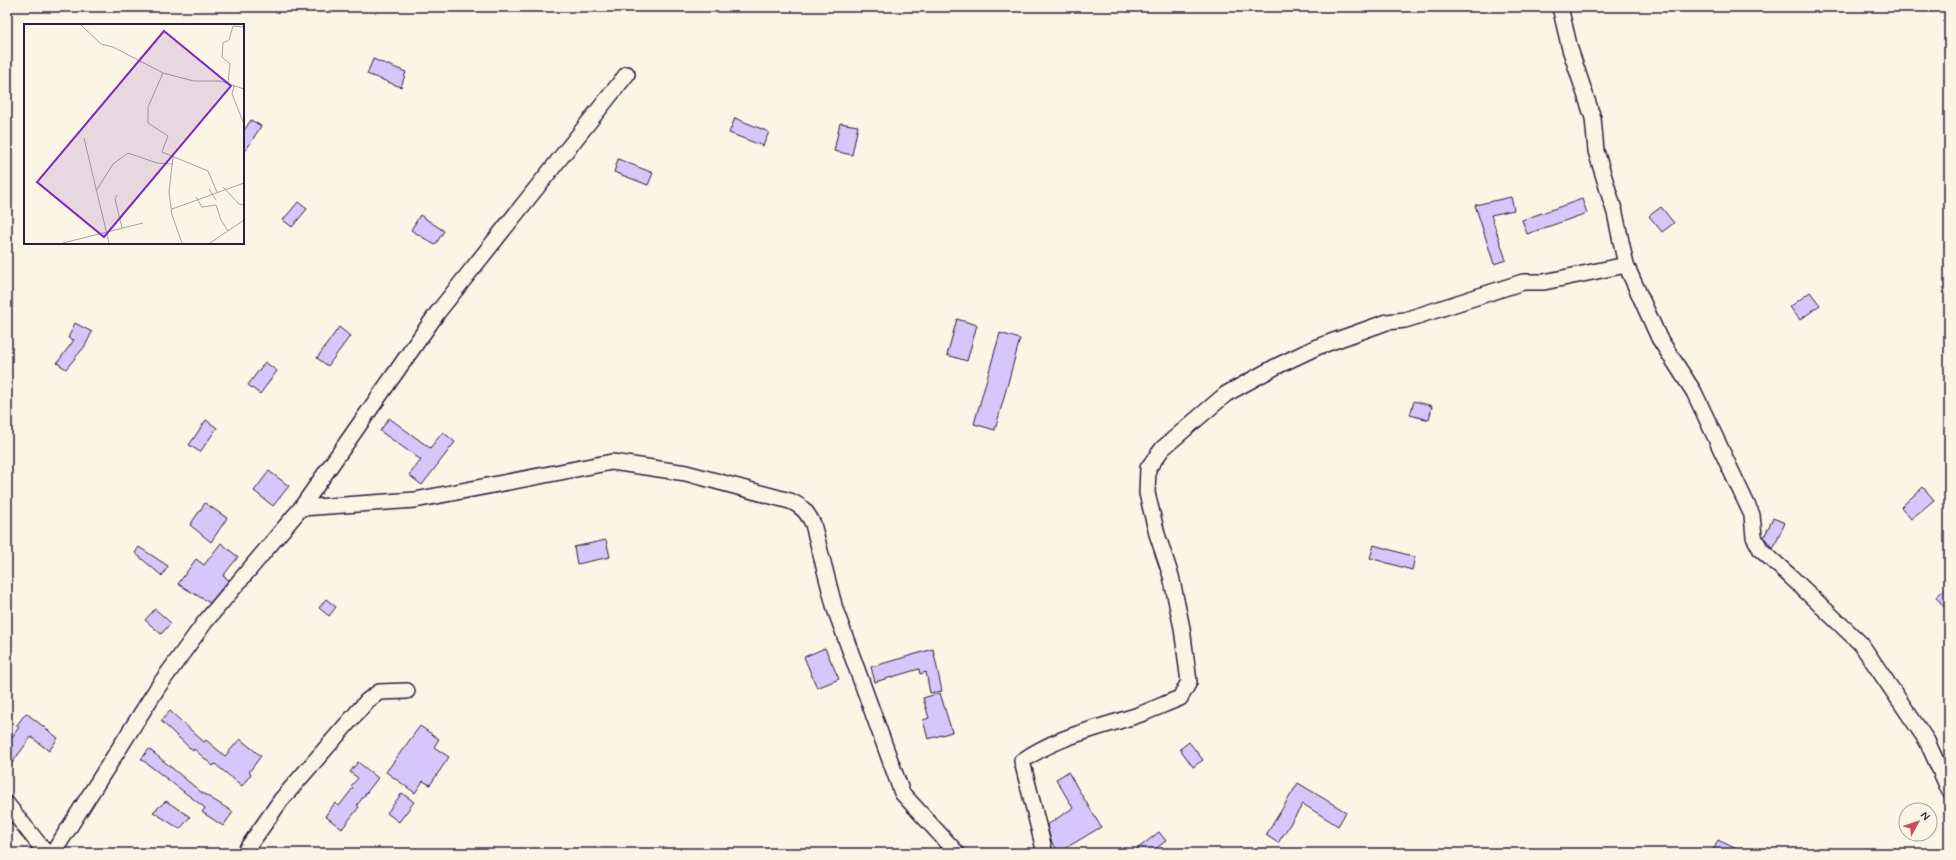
<svg xmlns="http://www.w3.org/2000/svg" width="1956" height="860" viewBox="0 0 1956 860" font-family="Mynerve,sans-serif">
<style>
.building{fill:#d5c7f9;stroke:#22223b}
.lines{fill:none;stroke-linecap:round;stroke-linejoin:round}
.street-casing{stroke:#22223b;stroke-width:18}
.street{stroke:#fcf5e5;stroke-width:15}
.inset-road{fill:none;stroke:#a5a1a1;stroke-width:1}
.view{fill:#7b2cbf;fill-opacity:0.15;stroke:#7b2cbf;stroke-width:2}
.inset-edge{fill:none;stroke:#22223b;stroke-width:2}
</style>
<rect width="100%" height="100%" fill="#fcf5e5"/>
<filter id="ink" filterUnits="userSpaceOnUse"><feTurbulence type="fractalNoise" baseFrequency=".025" numOctaves="2"/><feDisplacementMap in="SourceGraphic" scale="8" xChannelSelector="R" yChannelSelector="G"/><feConvolveMatrix kernelMatrix="1 2 1 2 8 2 1 2 1" color-interpolation-filters="sRGB"/></filter>
<g filter="url(#ink)">
<!-- building -->
<path class="building" d="M373,59l33,13 -5,15 -34,-13z
M735,118l34,14 -6,14 -34,-13z
M251,120l10,6 -18,29v-23z
M840,123l18,3 -6,29 -18,-4z
M618,159l35,14 -5,12 -34,-13z
M1511,197l3,13 -23,5 15,45 -12,4 -19,-59z
M1582,199l5,14 -60,21 -5,-14z
M298,202l9,7 -15,18 -9,-7z
M1661,207l13,16 -12,9 -13,-16z
M420,215l24,16 -9,14 -24,-15z
M1810,292l10,13 -20,15 -10,-13z
M957,319l20,6 -10,36 -20,-6z
M75,323l17,9 -7,14 -19,23 -9,-6 17,-23 -6,-2z
M339,327l11,9 -22,30 -11,-8z
M1000,333l20,6 -25,91 -21,-6z
M265,362l12,9 -17,23 -12,-9z
M1414,401l18,5 -3,14 -19,-5z
M389,418l41,30 13,-16 12,10 -33,43 -13,-10 12,-15 -41,-29z
M206,420l11,8 -17,24 -11,-7z
M269,471l20,15 -16,20 -19,-15z
M1923,487l11,13 -23,19 -10,-12z
M205,503l22,15 -16,24 -21,-17z
M1773,518l12,5 -12,26 -9,-12z
M606,540l4,17 -33,7 -3,-17z
M221,543l17,14 -15,19 6,4 -19,23 -32,-19 18,-25 8,6z
M1374,545l41,12 -3,13 -42,-12z
M139,547l29,19 -6,10 -27,-23z
M1949,585v28l-13,-16z
M326,599l10,8 -7,9 -10,-8z
M155,609l16,14 -10,11 -16,-14z
M825,648l14,31 -22,9 -13,-31z
M933,649l9,42 -12,2 -4,-21 -6,2 -1,-5 -44,13 -4,-15z
M940,693l12,39 -24,7 -5,-19 6,-2 -6,-20z
M170,711l34,31 2,-2 19,16 15,-17 21,17 -12,16 2,2 -9,12 -27,-22 -2,2 -19,-17 -1,2 -32,-30z
M26,713l32,25 -9,13 -18,-14 -24,33v-26l12,-17 -3,-1z
M420,726l19,13 -5,8 15,10 -19,28 -7,-4 -8,12 -29,-21z
M1189,742l14,18 -10,7 -13,-18z
M149,749l52,43 32,20 -10,14 -21,-14 3,-4 -64,-49z
M358,762l20,16 -21,27 2,2 -17,22 -17,-13 10,-13 4,3 14,-18 -2,-2 7,-8 -8,-6z
M1068,772l33,55 -42,25 -8,-11 -4,-16 26,-17 -17,-29z
M1298,783l48,29 -8,14 -35,-22 -25,39 -12,-8z
M402,793l12,9 -15,20 -12,-9z
M166,801l24,16 -10,12 -27,-17z
M1159,832l7,9 -16,12h-18z
M1718,840l27,13h-33z"/>
<g class="lines">
<defs>
<path id="street" d="M1560,7l10,42 23,69 3,33 19,62 11,52
M301,508l114,-8 197,-38 74,11 104,28c12,5 17,11 23,23l22,85 67,184 55,60
M7,804l39,49
M53,853l105,-166 47,-65 96,-114 137,-196 189,-238
M244,853l37,-53 86,-99 12,-9 28,-1
M1045,853l-23,-92c35,-25 78,-33 119,-47 13,-5 26,-11 39,-16l9,-16 -7,-54 -11,-52 -14,-42 -10,-41 1,-25 15,-20 63,-54 51,-28 40,-19 70,-25 18,-2 118,-38h21l82,-17 33,73 35,54 58,123 2,22 7,13 29,26 71,68 66,97 22,49"/>
</defs>
<!-- street casing -->
<use href="#street" class="street-casing"/>
<!-- street -->
<use href="#street" class="street"/>
</g>
</g>
<!-- overview -->
<g transform="translate(24 24)">
<rect width="220" height="220" fill="#fcf5e5"/>
<path class="inset-road" d="M57,1l20,19 12,3 50,26M204,59l2,-19 -8,-7 1,-14 6,-3 4,-14 11,1M210,62l-2,8 12,30M60,114l25,105M149,133l-4,35 3,23 10,28M199,163l16,17 5,1M185,165l7,11M72,167l17,-27 15,-11 29,10 16,1M193,168l-9,-21 -46,-19 6,-16 -20,-13v-16l15,-34 31,8h26l24,8M93,171l-2,4 7,29M172,173l6,10 14,-2 5,15 7,11M148,185l72,-26M39,219l80,-20M186,219l34,-23"/>
<path class="view" d="M140,7l67,55 -127,151 -67,-55z"/>
<rect width="220" height="220" class="inset-edge"/>
</g>
<!-- margin -->
<rect width="1956" height="860" fill="none" stroke="#fcf5e5" stroke-width="24"/>
<rect x="12" y="12" width="1932" height="836" fill="none" stroke="#22223b" stroke-width="1.5" filter="url(#ink)"/>
<!-- north arrow -->
<g transform="translate(1918 822) rotate(50)"><circle r="19" fill="#fcf5e5" stroke="#a5a1a1"/>
<path d="M0-3L7 15L0 10L-7 15Z" fill="#d1495b"/>
<text y="-6" font-size="11" font-weight="bold" text-anchor="middle" fill="#22223b">N</text>
</g>
</svg>
